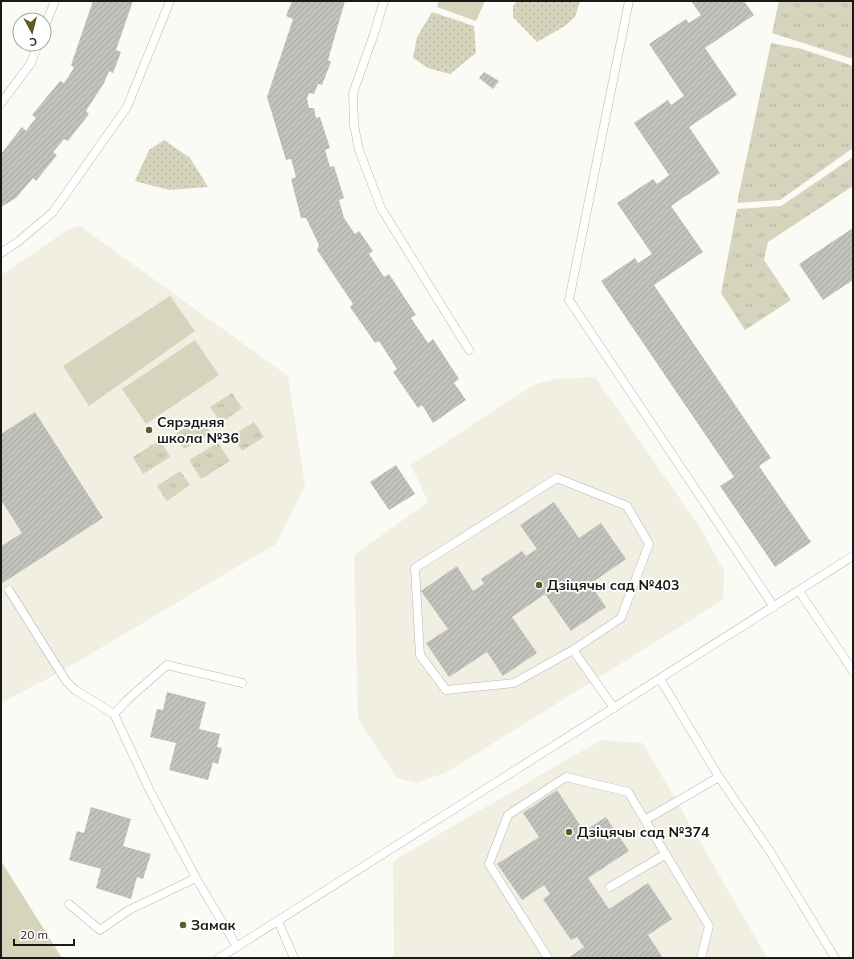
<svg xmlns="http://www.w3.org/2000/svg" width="854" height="959" viewBox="0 0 854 959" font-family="Mulish,sans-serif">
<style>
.built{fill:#f0efe2}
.grass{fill:url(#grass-tufts)}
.park{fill:url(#park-dots)}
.pitch{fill:#d6d4bc}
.building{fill:url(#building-hatch)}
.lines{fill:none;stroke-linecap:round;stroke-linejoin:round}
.lane-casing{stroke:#b6b6b1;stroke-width:9}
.lane{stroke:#fff;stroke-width:8}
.poi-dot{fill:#5f5a27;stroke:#fff;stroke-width:1.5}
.labels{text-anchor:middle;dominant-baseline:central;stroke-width:3.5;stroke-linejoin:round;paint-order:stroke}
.poi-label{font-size:14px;font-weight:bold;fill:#191918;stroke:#fff;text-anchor:start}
</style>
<defs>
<pattern id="grass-tufts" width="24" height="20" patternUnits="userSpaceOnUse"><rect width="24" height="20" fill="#d6d4bc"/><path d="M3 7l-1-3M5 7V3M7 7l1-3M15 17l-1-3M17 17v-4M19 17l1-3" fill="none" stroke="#b7b5a1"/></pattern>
<pattern id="park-dots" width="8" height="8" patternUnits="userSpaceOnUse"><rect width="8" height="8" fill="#d6d4bc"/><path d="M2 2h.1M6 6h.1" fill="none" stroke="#b7b5a1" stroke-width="1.8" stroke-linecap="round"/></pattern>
<pattern id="building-hatch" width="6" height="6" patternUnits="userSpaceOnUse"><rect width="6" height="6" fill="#c2c2bd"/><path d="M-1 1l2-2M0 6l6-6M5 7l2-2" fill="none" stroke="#a6a6a2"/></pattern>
</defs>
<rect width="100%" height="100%" fill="#fbfbf5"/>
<!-- built -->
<path class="built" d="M80,226l208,150 17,109 -29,59 -216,128 -59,31v-428l68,-46z
M595,377l106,152 23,42 -1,29 -276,172 -30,11 -20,-5 -39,-59 -4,-164 74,-53 -17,-37 122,-80 22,-6z
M601,740l42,3 123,213 -4,2h-368l-1,-97z"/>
<!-- grass -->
<path class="grass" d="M779,1h74v58l-81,-26z
M771,43l31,6 51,17v82l-73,52 -43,3z
M853,157v29l-85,56 -4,18 27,40 -46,30 -24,-37 16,-84 44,-3z
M232,393l10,15 -21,15 -11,-16z
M202,418l9,15 -27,16 -9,-15z
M254,422l10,15 -22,14 -10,-15z
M160,440l10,17 -27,17 -10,-17z
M218,443l12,18 -29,18 -12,-19z
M180,471l10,14 -23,16 -10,-15z"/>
<!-- park -->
<path class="park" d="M517,1h63l-5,16 -10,9 -28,16 -24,-25v-11z
M432,12l42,14 2,27 -26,21 -22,-6 -15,-10 4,-21z
M164,140l26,18 18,29 -39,3 -34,-9 14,-31z"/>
<!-- pitch -->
<path class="pitch" d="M439,1h46l-9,20 -39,-14z
M170,296l25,35 -106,75 -26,-40z
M195,340l24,35 -73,49 -24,-35z
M1,861l61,97h-61z"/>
<!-- building -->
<path class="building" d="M93,1h40l-17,49 5,2 -8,21 -4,-2 -5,12 -18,28 3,3 -21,27 -4,-2 -5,6 -6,7 4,3 -21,26 -3,-3 -17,20 -15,9v-53l21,-27 4,4 5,-7 5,-6 -4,-3 28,-34 4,2 10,-15 -3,-3z
M292,1h53l-17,59 3,2 -9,23 -4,-1 -4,10 -5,-1 -2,5 2,10h5l2,10 4,-1 10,31 -5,2 5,17 4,-1 10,32 -5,2 5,18 11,16 4,-3 14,20 -4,3 15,23 5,-3 27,41 -5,3 17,25 5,-4 26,40 -5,4 12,17 -33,23 -11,-18 -4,3 -25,-36 4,-3 -18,-28 -4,2 -25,-36 3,-3 -36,-54 2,-5 -13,-27h-5l-10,-39 5,-2 -5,-18 -5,1 -19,-63 26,-78 -7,-3z
M691,1h53l10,14 -49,33 32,47 -48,32 31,46 -49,33 32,46 -49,33 117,173 -12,8 52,76 -36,25 -55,-81 14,-9 -133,-196 34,-23 3,5 14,-9 -35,-51 36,-24 4,5 12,-9 -35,-52 34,-23 3,5 13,-9 -35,-52 37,-25 3,4 12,-8z
M484,72l15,9 -6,8 -14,-11z
M853,228v52l-30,20 -24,-36z
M35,412l68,106 -102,66v-38l21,-13 -21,-33v-66z
M396,465l19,29 -26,16 -19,-28z
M554,502l25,36 22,-15 25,36 -36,25 16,23 -35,24 -26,-37 -33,23 25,36 -34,23 -16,-24 -38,25 -23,-34 22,-14 -27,-38 36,-25 16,25 11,-7 -3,-5 41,-28 4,5 11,-7 -17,-24z
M167,692l39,10 -7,27 21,5 -3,13 5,1 -4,16 -5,-2 -5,18 -39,-10 7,-27 -26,-6 7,-28 6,1z
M557,790l27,41 22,-14 23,34 -41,27 21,31 39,-26 24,36 -24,16 15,23h-95l16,-11 -7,-10 -6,3 -28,-41 7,-5 -6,-9 -22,15 -25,-36 42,-27 -16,-24z
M91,807l40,12 -8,27 28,8 -8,25 -6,-2 -6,22 -35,-11 5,-19 -32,-9 8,-29 7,2z"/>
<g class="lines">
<defs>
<path id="lane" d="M384,1l-11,36 -20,56 1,32 5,25 22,58 88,142
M629,1l-60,299 205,307
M44,28l11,-27
M1,103l30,-40 7,-19
M1,253l18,-12 34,-29 74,-105 43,-106
M9,590l57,91 9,9 39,24 36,77 46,87 41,69
M799,591l54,80
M573,650l-59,33 -68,7 -26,-35 -5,-87 142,-90 70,28 22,38 -28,74 -48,32 41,58
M114,714l13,-14 40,-35 75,18
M719,777l52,76 64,105
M645,820l74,-43 -59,-98
M610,887l56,-33
M69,904l31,26 29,-20 67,-32
M278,921l16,37
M219,958l634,-402
M548,958l-59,-94 19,-49 58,-38 62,15 81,134 -8,32"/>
</defs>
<!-- lane casing -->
<use href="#lane" class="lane-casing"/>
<!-- lane -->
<use href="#lane" class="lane"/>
</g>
<!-- markers -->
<g class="poi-dot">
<circle cx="149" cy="430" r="4"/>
<circle cx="539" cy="585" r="4"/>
<circle cx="569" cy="832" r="4"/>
<circle cx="183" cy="925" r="4"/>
</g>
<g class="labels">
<!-- poi labels -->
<g class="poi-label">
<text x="157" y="422">Сярэдняя<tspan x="157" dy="16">школа №36</tspan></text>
<text x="547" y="585">Дзіцячы сад №403</text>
<text x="577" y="832">Дзіцячы сад №374</text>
<text x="191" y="925">Замак</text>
</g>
</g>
<!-- border -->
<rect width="854" height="959" fill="none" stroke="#191918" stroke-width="4"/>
<!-- north arrow -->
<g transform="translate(32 32) rotate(173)"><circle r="19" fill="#ffffff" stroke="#a3a3a3"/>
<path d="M0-3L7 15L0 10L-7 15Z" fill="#5f5a27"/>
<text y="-6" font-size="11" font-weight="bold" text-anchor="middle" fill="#191918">С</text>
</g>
<!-- scale -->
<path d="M14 939v6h60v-6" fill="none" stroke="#191918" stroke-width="2"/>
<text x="20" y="939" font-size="12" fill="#191918" stroke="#ffffff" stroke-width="3" paint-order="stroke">20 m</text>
</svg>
